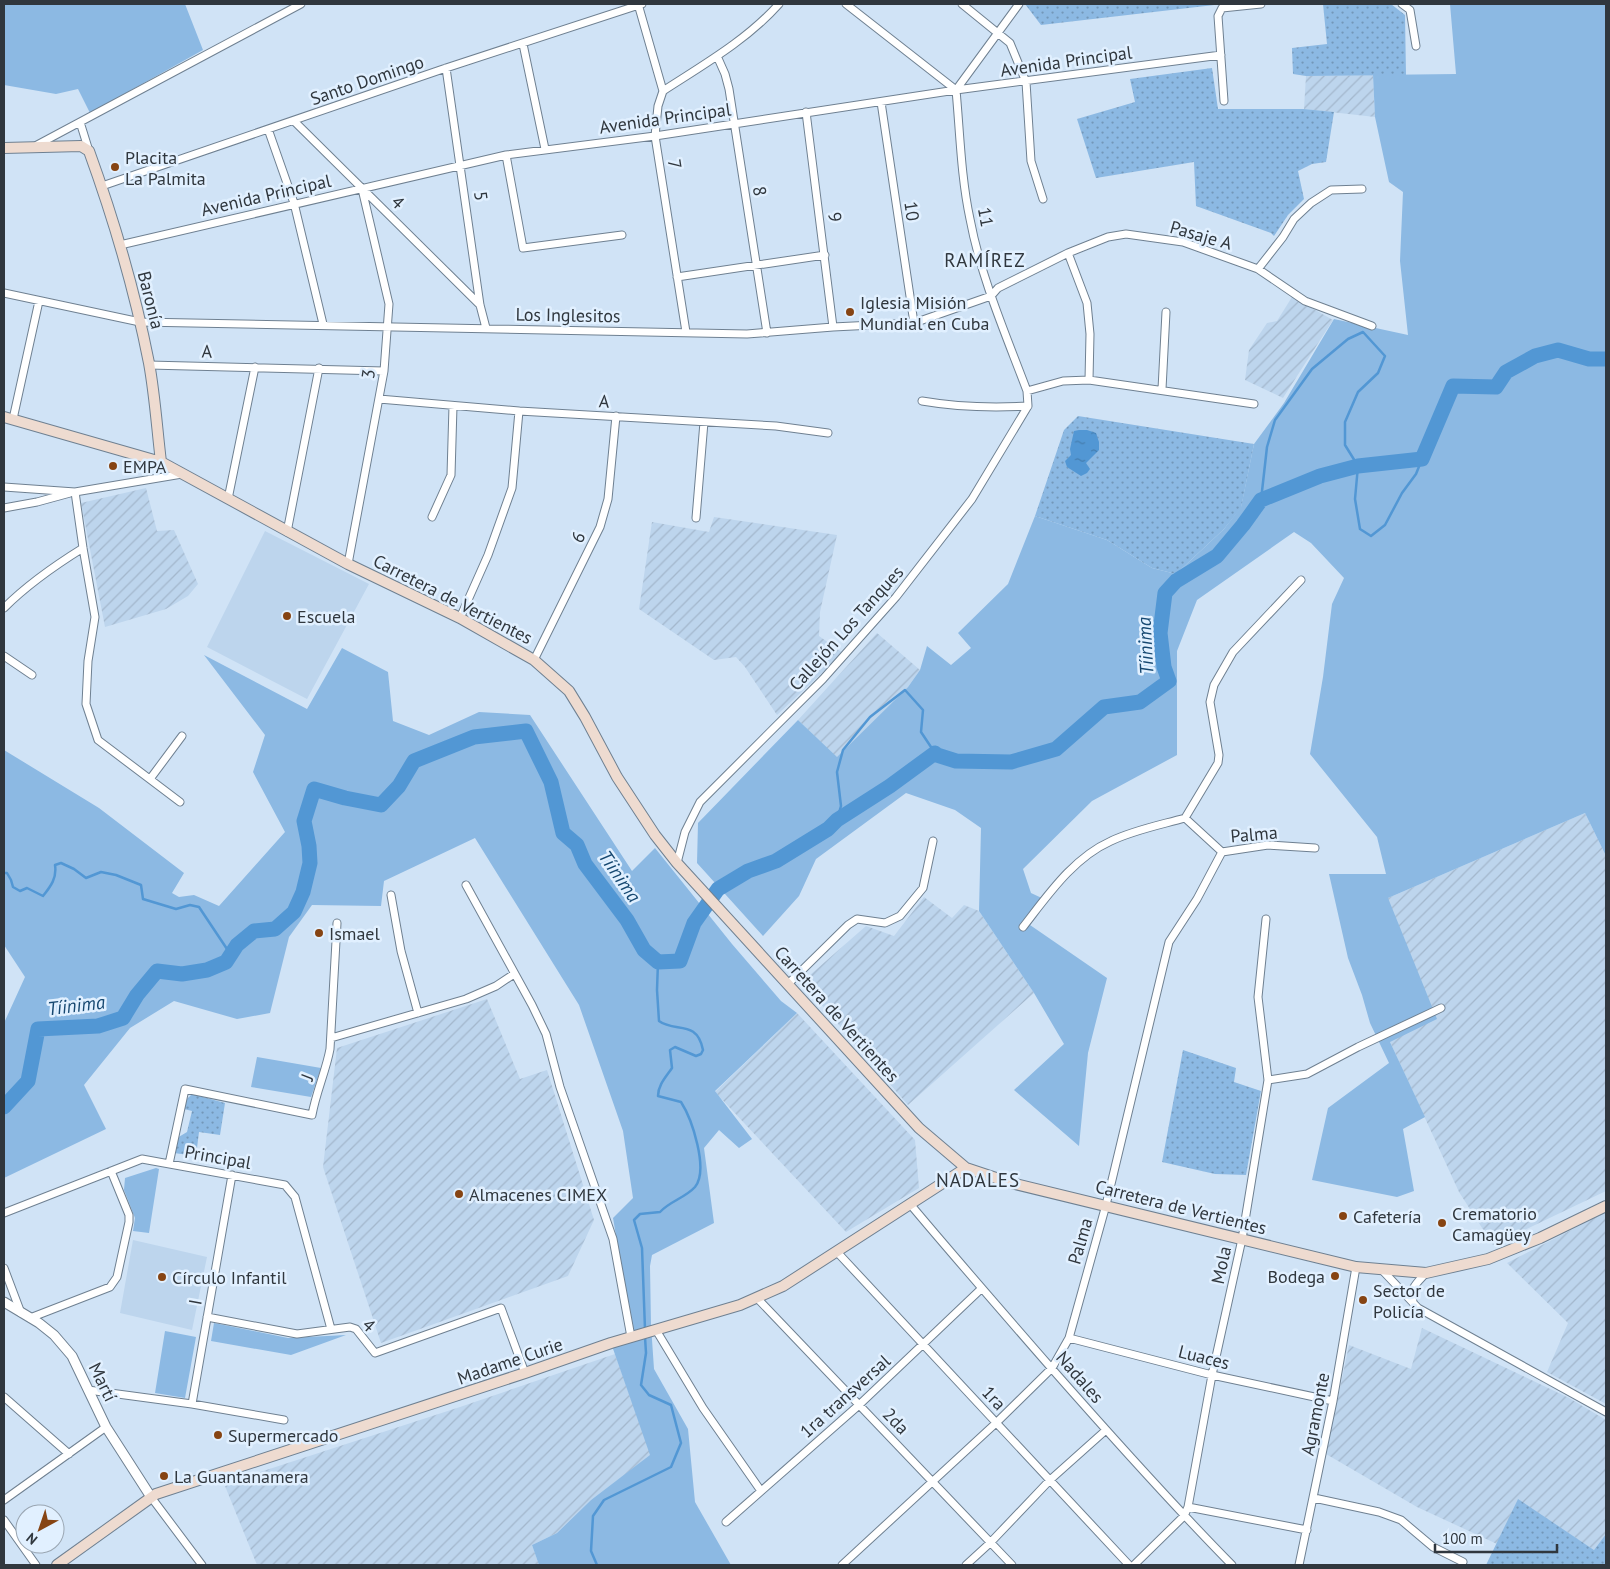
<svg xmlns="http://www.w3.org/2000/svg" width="1610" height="1569" viewBox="0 0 1610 1569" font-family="'PT Sans',sans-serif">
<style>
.built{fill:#bdd5ed}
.industrial{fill:url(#industrial-furrows)}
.grass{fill:#8cb9e3}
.park{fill:url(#park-dots)}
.water{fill:url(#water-ripples)}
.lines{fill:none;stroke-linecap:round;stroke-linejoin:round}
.stream{stroke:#5297d4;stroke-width:2.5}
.river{stroke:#5297d4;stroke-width:15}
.minor-casing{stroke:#6f8091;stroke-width:9}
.tertiary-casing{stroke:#6f8091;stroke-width:11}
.secondary-casing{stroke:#6f8091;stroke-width:12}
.minor{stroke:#fff;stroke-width:7}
.tertiary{stroke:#fff;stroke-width:9}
.secondary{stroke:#eedbd0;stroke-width:10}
.poi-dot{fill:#864413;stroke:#e1f0ff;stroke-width:2}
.labels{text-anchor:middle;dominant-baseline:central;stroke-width:5;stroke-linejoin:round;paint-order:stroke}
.street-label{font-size:18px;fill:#30373e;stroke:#e1f0ff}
.poi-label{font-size:18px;fill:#30373e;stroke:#e1f0ff;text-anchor:start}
.neighbourhood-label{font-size:19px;letter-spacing:1px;fill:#30373e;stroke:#e1f0ff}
.water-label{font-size:19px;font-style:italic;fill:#164871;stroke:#e1f0ff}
</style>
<defs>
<pattern id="industrial-furrows" width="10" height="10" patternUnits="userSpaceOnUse" patternTransform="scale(1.25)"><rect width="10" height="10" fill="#bdd5ed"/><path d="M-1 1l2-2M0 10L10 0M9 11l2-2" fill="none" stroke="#a3b7cc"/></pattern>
<pattern id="park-dots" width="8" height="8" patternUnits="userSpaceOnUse" patternTransform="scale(1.25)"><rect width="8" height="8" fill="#8cb9e3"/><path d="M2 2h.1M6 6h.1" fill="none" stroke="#7397b9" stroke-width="1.8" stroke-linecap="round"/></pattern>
<pattern id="water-ripples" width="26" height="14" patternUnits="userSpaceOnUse" patternTransform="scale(1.25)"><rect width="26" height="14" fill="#5297d4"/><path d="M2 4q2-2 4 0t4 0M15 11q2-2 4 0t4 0" fill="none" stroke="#447cad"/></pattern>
</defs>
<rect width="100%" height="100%" fill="#d0e3f6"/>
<!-- built -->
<path class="built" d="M265,531l104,53 -62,115 -100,-52z
M133,1240l74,17 -15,73 -72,-17z"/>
<!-- industrial -->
<path class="industrial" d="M1373,75l2,42 -71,-8 2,-33z
M1292,297l41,23 -50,78 -38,-18 4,-30 18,-27 10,-2z
M146,488l11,43 17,-1 24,54 -10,12 -22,13 -61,18 -24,-124z
M714,517l123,18 -17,77 -1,24 24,17 -66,62 -32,-48 -9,-10 -22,3 -75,-51 13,-87 57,10z
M877,633l43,37 -12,17 -71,71 -39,-38z
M1585,813l21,43v335l-113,54 -34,-53 -69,-150 -2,-144z
M924,897l28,21 12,-13 15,6 55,82 -126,112 -106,-123 64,-56 28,10z
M487,999l33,80 27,-9 47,150 -26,56 -187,67 -58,-176 14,-119z
M797,1013l118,127 4,48 -73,44 -131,-140z
M1606,1212v192l-59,-32 21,-49 -61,-60z
M1422,1328l147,70 37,22v114l-12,16 -76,-50 -21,44 -80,-37 -91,-53 23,-109 62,24z
M615,1354l36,101 -60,45 -34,33 -25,12 7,20h-282l-32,-79 14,-7 221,-72z"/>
<!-- grass -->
<path class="grass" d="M4,4h181l18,46 -113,63 -12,-24 -22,5 -52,-9z
M1450,4h156v852l-21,-43 -197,85 49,121 -47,23 35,75 -22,12 11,62 -17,6 -85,-17 16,-72 61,-45 -19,-40 -8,-28 -14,-37 -19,-84h57l-9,-37 -67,-83 13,-77 9,-73 12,-26 -33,-35 -17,-11 -97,68 -20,51v104l-85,46 -69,68 8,24 15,7 -16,25 77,53 -19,75 -9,93 -65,-56 50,-46 -30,-51 -55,-82 2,-83 -26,-18 -49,-17 -90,66 -17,37 -36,40 -66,-73 1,-40 100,-103 39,37 71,-70 12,-17 7,-24 24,19 20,-17 -13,-15 50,-49 27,-68 72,24 45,28 24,6 48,-45 17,-22 13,-63 30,-41 50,-84 74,16 -8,-74 3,-69 -14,-10 -14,-65 -2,-42 83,-1z
M342,648l46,24 5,49 36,14 50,-23 51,3 102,156 23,-23 77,96 49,57 16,12 -82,78 37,48 -13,9 -20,-18 -15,18 10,75 -62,32 -2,11 1,59 3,44 34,60 7,73 36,63h-192l-7,-20 25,-12 34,-33 59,-45 -39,-112 22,-8 -20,-117 20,-20 -10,-67 -44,-126 -104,-167 -91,43 -3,25 -69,-1 -23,32 -19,76 -33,6 -63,-18 -44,27 -46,57 22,44 -102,49v-155l21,-46 -21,-32v-195l95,58 85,65 -12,20 7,4 15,-2 25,11 66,-74 -32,-60 12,-37 -61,-80 103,54z
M257,1057l64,11 -10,29 -60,-10z
M156,1168l3,1 -10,64 -16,-2 2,-13 -11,-28 1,-12z
M214,1323l74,15 58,-3 -55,20 -80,-14z
M165,1331l31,6 -11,61 -30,-5z"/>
<!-- park -->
<path class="park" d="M1025,4h198l-182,21z
M1323,4h68l14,11 1,60 -100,1 -13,-2 -1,-26 35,-4z
M1212,68l6,41h86l30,3 -8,50 -14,2 -14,7 6,28 -16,16 -14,21 -3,-3 -75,-27 -2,-44 -98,16 -19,-59 58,-17 -5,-23z
M1078,416l176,28 -13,64 -17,21 -48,45 -24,-6 -45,-28 -72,-24 29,-86z
M1183,1050l53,18 -2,14 27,9 -15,84 -31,-1 -53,-12z
M192,1094l33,9 -5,32 -21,-3 -3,24 -22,-3 3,-15 10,-6 5,-21 -8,-2 2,-9z
M1518,1499l76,51 12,-16v31h-120z"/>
<!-- water -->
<path class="water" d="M1079,430h8l9,3 3,9v8l-13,13 4,6 -3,4 -6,3 -14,-9 -2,-6 6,-6 -1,-6 4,-18z"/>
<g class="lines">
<!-- stream -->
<path class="stream" d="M1261,500l6,-53 8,-27 37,-51 36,-30 15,-7 22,24 -7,17 -20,19 -13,30v23l13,21 -3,33 5,30 11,7 14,-11 17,-32 14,-19 6,-15
M837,820l4,-14 -4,-34 6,-22 27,-33 35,-27 18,20 -2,22 14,21
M4,873h3l4,7 2,7 7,4 7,-3 16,8c8,-10 14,-18 12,-31l6,-2 13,6 12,9 15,-6 15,3 25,10 2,14 33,10 14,-4 9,2 32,48
M645,1329l-3,-81 -8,-28 6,-6 20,-2c10,-11 25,-14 35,-25 14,-17 -3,-68 -14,-85l-23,-6c0,-11 8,-19 14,-28l-2,-18 5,-3 21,9 5,-2 2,-4c-6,-31 -28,-17 -44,-29l-2,-31 1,-28
M597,1565l-6,-14 2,-35 11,-16 67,-33 10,-24 -10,-38 -22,-10 -8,-10 5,-32 -1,-16"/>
<!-- river -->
<path class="river" d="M4,1107l24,-26 10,-52 60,-3 25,-8 14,-23 20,-24 25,3 25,-4 19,-8 11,-17 17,-14 21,-2 19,-17 9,-20 7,-29 -1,-17 -5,-25 10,-32 31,9 36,7 18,-19 15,-25 60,-24 52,-6 25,51 12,51 14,12 8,19 42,56 17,30 14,12 22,-1 14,-38 24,-34 30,-18 28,-10 52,-32 9,-9 53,-34 45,-33 2,2 19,6 55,1 45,-13 48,-42 36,-5 29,-21 -5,-14 -4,-34 5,-40 11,-12 41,-25 26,-31 18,-25 59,-24 38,-10 64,-7 31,-73 43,1 10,-15 29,-16 23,-6 31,9h17"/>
<defs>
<path id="minor" d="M638,4l25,87 -5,15 -3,30 31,196
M846,4l110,86
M962,4l48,39 16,39 5,79 12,38
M1402,4l8,6 6,36
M523,44l22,105
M717,56l8,18 4,15 38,244
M446,68l34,237 6,23
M956,90l63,-86
M663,91c40,-26 84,-51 116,-87
M1224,101l-6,-85 4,-8 39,-4
M881,102l33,221
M806,112l27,215
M294,121l186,184
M80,122l9,29
M268,129l26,74 29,121
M37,145l264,-141
M506,155l17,93 99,-13
M102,186l344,-118 196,-64
M120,245l386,-90 149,-19 301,-46 265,-35
M1068,253l19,50 3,31 -1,46
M1258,269l25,-32 11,-18 17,-16 20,-13 31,-1
M677,277l148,-22
M4,293l136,29 607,12 86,-7 81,-4 77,-27 7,-8 70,-35 40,-16 18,-3 57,8 75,27 47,32 67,25
M149,365l235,6
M1162,389l4,-77
M1027,391l36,-10 26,-1 165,24
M379,399l140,12 257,15 52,7
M922,401c35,6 70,7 106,5
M13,419l26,-118
M4,487l71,5 107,-18
M75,492l8,56 12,69 -7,44 -2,43 12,36 82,62
M228,499l27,-132
M4,508l33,-6 33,-9
M432,517l19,-42 2,-69
M696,518l8,-96
M287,532l32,-164
M348,564l36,-193 5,-67 -27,-115
M4,608c24,-24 50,-42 79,-60
M460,618l28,-63 24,-67 7,-77
M4,656l28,19
M534,660l66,-133 8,-28 8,-83
M150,779l32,-43
M1185,818l37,34
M1222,852l46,-7 47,3
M677,863l8,-31 15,-30 123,-123 73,-82 76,-98 56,-93 -1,-15c-21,-56 -46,-113 -57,-172 -9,-42 -10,-86 -14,-129
M466,885l66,120 14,29 14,53 53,152 18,98
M391,895l10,56 17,62
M1023,927c25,-32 50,-69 88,-86 23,-11 49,-16 74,-23l33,-55 1,-8 -9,-53 4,-17 19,-33 68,-72
M788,984l60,-59 9,-6 28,4 15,-7 23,-28 10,-47
M331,1038l135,-39 30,-13 18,-12
M1268,1080l39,-6 51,-27 83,-39
M169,1164l16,-75 127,26c4,-23 14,-44 18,-66l7,-126
M910,1204c47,56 95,111 143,166 59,67 117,132 179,195
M4,1213l138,-54 143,26 10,12 36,132
M837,1252l292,313
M4,1268l17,45
M1382,1270l36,38 188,104
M757,1298l255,267
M1413,1302c-3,-15 3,-18 13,-29
M207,1317l90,17 53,-7 6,2 19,24 126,-45 24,65
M30,1318l80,-31 7,-10 12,-55v-7l-18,-44
M656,1330l47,78 58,83
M1069,1338l143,37 121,26
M88,1390l104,14 92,16
M4,1397l65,57
M192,1404l40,-229
M151,1497l51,68
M1314,1498l65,14 22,8 32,27 30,15
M4,1500l102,-73
M1188,1507l119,23
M4,1520l32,45
M726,1522l133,-117 122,-116
M842,1565l154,-142 56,-55 17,-30 37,-133 63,-263 28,-43 25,-47
M966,1565l24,-22 60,-63 56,-50
M1134,1565l50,-49 4,-9 24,-132 30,-136 26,-159 -10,-83 8,-78
M1299,1565l34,-164 23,-134"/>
<path id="tertiary" d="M4,1302l35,21 15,12 18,21 34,71 45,70"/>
<path id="secondary" d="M4,148l77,-2 8,5c25,69 46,141 60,212 6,33 8,66 12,99
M4,417l157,45 187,102 112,54 74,42 35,31 16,26 32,60 38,58 22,28 242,265 47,40 45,15 345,84 70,6 62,-14 52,-21 66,-32
M57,1565l99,-71 369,-121 86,-30 129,-38 43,-19 183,-118"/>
</defs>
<!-- minor casing -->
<use href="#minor" class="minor-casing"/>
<!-- tertiary casing -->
<use href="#tertiary" class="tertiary-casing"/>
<!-- secondary casing -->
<use href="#secondary" class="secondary-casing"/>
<!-- minor -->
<use href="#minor" class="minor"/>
<!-- tertiary -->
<use href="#tertiary" class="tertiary"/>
<!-- secondary -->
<use href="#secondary" class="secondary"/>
</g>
<!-- markers -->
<g class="poi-dot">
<circle cx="115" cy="167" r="5"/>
<circle cx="850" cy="312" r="5"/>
<circle cx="113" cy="466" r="5"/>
<circle cx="287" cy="616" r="5"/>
<circle cx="319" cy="933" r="5"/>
<circle cx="459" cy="1194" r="5"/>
<circle cx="1343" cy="1216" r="5"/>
<circle cx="1442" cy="1223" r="5"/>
<circle cx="1335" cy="1276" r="5"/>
<circle cx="162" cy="1277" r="5"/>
<circle cx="1363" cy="1300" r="5"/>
<circle cx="218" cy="1435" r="5"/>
<circle cx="164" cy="1476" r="5"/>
</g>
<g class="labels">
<!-- street labels -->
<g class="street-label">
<text transform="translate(1066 61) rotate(-8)">Avenida Principal</text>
<text transform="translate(367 80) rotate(-19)">Santo Domingo</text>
<text transform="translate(665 118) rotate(-8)">Avenida Principal</text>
<text transform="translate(675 164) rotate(81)">7</text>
<text transform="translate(760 191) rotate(81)">8</text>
<text transform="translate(266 195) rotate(-13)">Avenida Principal</text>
<text transform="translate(481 196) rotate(82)">5</text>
<text transform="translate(398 202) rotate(45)">4</text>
<text transform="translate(912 211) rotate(82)">10</text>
<text transform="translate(835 217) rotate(82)">9</text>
<text transform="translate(986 217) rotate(79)">11</text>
<text transform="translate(1201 235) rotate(16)">Pasaje A</text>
<text transform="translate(151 300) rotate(76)">Baronía</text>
<text transform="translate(568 315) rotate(1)">Los Inglesitos</text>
<text transform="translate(207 351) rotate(1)">A</text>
<text transform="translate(368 374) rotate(-81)">3</text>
<text transform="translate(604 401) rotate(3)">A</text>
<text transform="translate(578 537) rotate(-63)">6</text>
<text transform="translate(453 599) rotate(27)">Carretera de Vertientes</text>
<text transform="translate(846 628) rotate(-48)">Callejón Los Tanques</text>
<text transform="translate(1254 834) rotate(-5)">Palma</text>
<text transform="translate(837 1014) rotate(48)">Carretera de Vertientes</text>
<text transform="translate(307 1077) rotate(-69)">J</text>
<text transform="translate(218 1157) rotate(10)">Principal</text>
<text transform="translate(1181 1207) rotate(14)">Carretera de Vertientes</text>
<text transform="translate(1080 1241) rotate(-74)">Palma</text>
<text transform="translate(1221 1265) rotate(-78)">Mola</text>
<text transform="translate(195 1302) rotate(-80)">I</text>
<text transform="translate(369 1325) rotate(43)">4</text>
<text transform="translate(1204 1357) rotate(14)">Luaces</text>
<text transform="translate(510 1361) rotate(-19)">Madame Curie</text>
<text transform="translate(1080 1377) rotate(49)">Nadales</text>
<text transform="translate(103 1382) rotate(64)">Martí</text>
<text transform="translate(845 1396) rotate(-42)">1ra transversal</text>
<text transform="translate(994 1398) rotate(47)">1ra</text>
<text transform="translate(1315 1414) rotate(-79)">Agramonte</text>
<text transform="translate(896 1421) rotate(46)">2da</text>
</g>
<!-- poi labels -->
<g class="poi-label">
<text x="125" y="157">Placita<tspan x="125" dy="21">La Palmita</tspan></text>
<text x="860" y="302">Iglesia Misión<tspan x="860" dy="21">Mundial en Cuba</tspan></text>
<text x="123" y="466">EMPA</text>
<text x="297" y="616">Escuela</text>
<text x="329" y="933">Ismael</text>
<text x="469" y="1194">Almacenes CIMEX</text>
<text x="1452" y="1213">Crematorio<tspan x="1452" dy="21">Camagüey</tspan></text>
<text x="1353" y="1216">Cafetería</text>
<text x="1325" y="1276" text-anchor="end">Bodega</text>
<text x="172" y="1277">Círculo Infantil</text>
<text x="1373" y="1290">Sector de<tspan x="1373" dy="21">Policía</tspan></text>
<text x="228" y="1435">Supermercado</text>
<text x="174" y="1476">La Guantanamera</text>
</g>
<!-- neighbourhood labels -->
<g class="neighbourhood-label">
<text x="985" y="260">RAMÍREZ</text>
<text x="978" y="1180">NADALES</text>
</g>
<!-- water labels -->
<g class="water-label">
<text transform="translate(1145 646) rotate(-93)">Tíinima</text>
<text transform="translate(620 876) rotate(55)">Tíinima</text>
<text transform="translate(76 1005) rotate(-7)">Tíinima</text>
</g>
</g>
<!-- border -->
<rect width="1610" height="1569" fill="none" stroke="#30373e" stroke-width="10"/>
<!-- north arrow -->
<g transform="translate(40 1529) rotate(220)"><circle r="24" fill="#e1f0ff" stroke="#9aa6b2"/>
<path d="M0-4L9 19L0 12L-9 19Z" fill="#864413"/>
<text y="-8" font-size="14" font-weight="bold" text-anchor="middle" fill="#30373e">N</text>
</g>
<!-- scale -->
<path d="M1435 1544v8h122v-8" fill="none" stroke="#30373e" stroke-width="2.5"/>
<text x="1442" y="1544" font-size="15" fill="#30373e" stroke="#e1f0ff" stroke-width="4" paint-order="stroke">100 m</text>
</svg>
